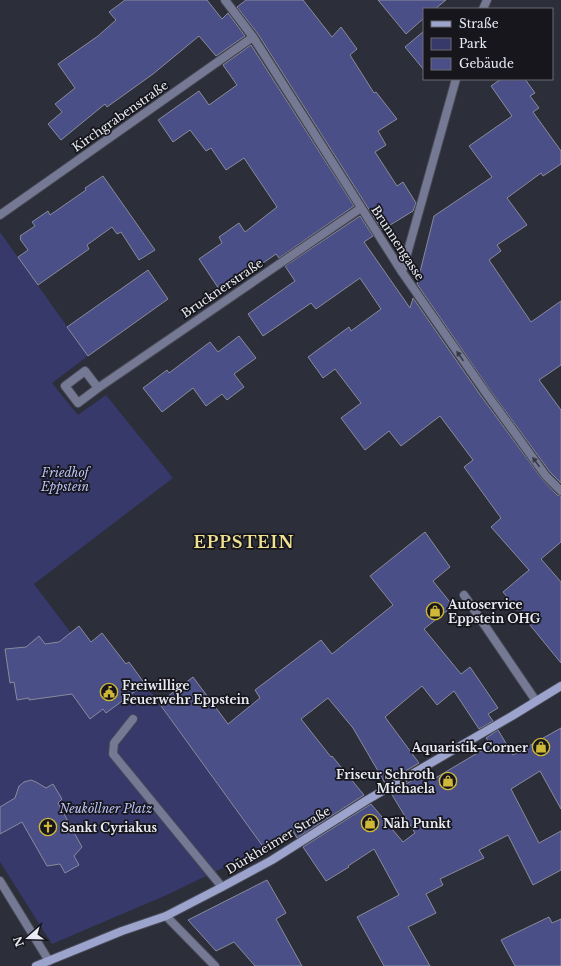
<svg xmlns="http://www.w3.org/2000/svg" width="561" height="966" viewBox="0 0 561 966" font-family="'Libre Baskerville',serif">
<style>
.green{fill:#363969}
.building{fill:#4a4f88;stroke:#898b9a}
.lines{fill:none;stroke-linecap:round;stroke-linejoin:round}
.lane-casing{stroke:#474954;stroke-width:10}
.street-casing{stroke:#474954;stroke-width:10}
.secondary-casing{stroke:#474954;stroke-width:10}
.lane{stroke:#757994;stroke-width:8}
.street{stroke:#757994;stroke-width:8}
.secondary{stroke:#9ca3cd;stroke-width:8}
.oneway{fill:#373946}
.labels{text-anchor:middle;dominant-baseline:central;stroke-width:3.5;stroke-linejoin:round;paint-order:stroke}
.street-label{font-size:12px;fill:#eaecf4;stroke:#16161c}
.park-label{font-size:12px;font-style:italic;fill:#bac2f5;stroke:#16161c}
.poi-label{font-size:12px;font-weight:bold;fill:#eaecf4;stroke:#16161c;text-anchor:start}
.district-label{font-size:16px;font-weight:bold;letter-spacing:1px;fill:#f0e192;stroke:#16161c}
</style>
<rect width="100%" height="100%" fill="#2c2e3a"/>
<!-- green -->
<path class="green" d="M0,232l88,124 -36,27 26,32 28,-20 67,83 -139,106 71,94 -36,28 60,-44 135,186 -95,46 -117,50 -52,-82z"/>
<!-- building -->
<path class="building" d="M125,0h82l15,19 6,-6 17,23 -29,20 -17,-20 -46,38 -46,33 -2,-3 -44,36 -13,-16 14,-12 -7,-8 20,-16 -17,-24 40,-28 18,-16 -7,-8z
M246,0h57l29,37 9,-10 16,22 -7,6 24,38 2,-1 21,27 -19,12 8,14 -11,7 22,34 6,-4 13,21 -3,8 -31,19 -124,-196 -21,-27z
M378,0h68l-11,9h-11v9l-18,16z
M424,31v39l-19,-23z
M251,45l103,161 -75,52 -3,-4 -55,38 -22,-33 23,-16 -3,-6 20,-14 6,9 32,-25 -33,-49 -18,12 -15,-22 -5,3 -16,-21 -17,12 -15,-22 41,-29 10,14 28,-20 -14,-20z
M501,79h24l10,14 -5,3 9,12 -6,4 28,39v13l-18,12 -2,-3 -34,25 20,27 -30,20 4,6 -12,9 42,62 30,-21v64l-22,15 22,30v73l-11,-11 -60,-82 -73,-106 17,-68 58,-39 -23,-31 43,-30 -21,-30z
M103,176l52,74 -16,10 -18,-28 -4,2 -5,-7 -25,18 2,4 -51,36 -20,-28 10,-7 -8,-11 1,-1 -1,-2 15,-10 -3,-4 16,-11 2,4 36,-25 -1,-2z
M360,216l13,20 -9,6 46,66 3,-10 68,98 61,83 15,16 4,1v46l-20,17 20,23v81l-58,-71 26,-22 -38,-43 10,-9 -37,-51 9,-7 -33,-44 -39,30 -12,-15 -24,19 -24,-32 20,-15 -26,-34 -12,9 -15,-21 41,-30 2,4 30,-22 -21,-31 -44,31 -5,-6 -48,33 -15,-22 47,-33 -10,-15z
M148,270l20,29 -80,57 -21,-29z
M239,336l17,22 -22,16 10,13 -17,13 -5,-6 -16,12 -13,-18 -31,24 -19,-24 24,-18 2,3 41,-31 8,10z
M425,532l25,35 -17,14 20,25 -29,23 37,45 9,-7 28,41 -10,6 5,7 -14,8 -25,-38 -17,14 -15,-19 -37,31 34,46 -34,20 -32,-55 -25,-30 -27,21 30,38 1,-1 32,39 -67,43 -4,-7 -29,17 -105,-145 34,-26 35,47 32,-26 -5,-8 66,-50 11,14 61,-49 -23,-29z
M79,626l12,16 11,-9 24,31 3,-2 16,22 -39,29 -3,-4 -13,10 -18,-25 -43,6v-2l-12,2 -3,-18 -4,1 -5,-34 21,-2 13,-11 6,8 14,-2z
M561,728v81l-21,-38 -29,18 28,54 22,-12v39l-28,15 -25,-50 -29,15 5,8 -44,21 3,6 -17,9 10,19 -28,14 22,39h-46l-27,-49 42,-22 -25,-46 -26,17 1,1 -23,14 -23,-34 68,-43 32,38 12,-9 -24,-40 35,-21 6,8 59,-35 -5,-7 12,-8 15,25z
M31,780l5,2 10,6 7,-4 9,15 -4,4 24,44 -8,9 5,9 -14,8 -5,-9 -13,2 -25,-44 -22,12v-27l15,-9 4,-12 5,-4z
M267,880l19,33 -10,6 26,47h-47l-21,-24 -18,9 -28,-31z
M549,917l3,6 9,-4v47h-46l-14,-26z"/>
<g class="lines">
<defs>
<path id="lane" d="M464,595l72,106
M133,719l-19,24 -1,11 109,133"/>
<path id="street" d="M225,0l28,37 149,235 84,121 60,83 15,15
M483,9l4,-9
M0,215l253,-178
M402,272l54,-193
M98,388l-20,15 -13,-17 20,-15 13,17 263,-180
M0,881l49,80
M166,916l49,50"/>
<path id="secondary" d="M36,966l86,-35 44,-15 56,-29 50,-27 95,-60 145,-84 49,-30"/>
</defs>
<!-- lane casing -->
<use href="#lane" class="lane-casing"/>
<!-- street casing -->
<use href="#street" class="street-casing"/>
<!-- secondary casing -->
<use href="#secondary" class="secondary-casing"/>
<!-- lane -->
<use href="#lane" class="lane"/>
<!-- street -->
<use href="#street" class="street"/>
<!-- secondary -->
<use href="#secondary" class="secondary"/>
</g>
<!-- one-way arrows -->
<defs><path id="oneway-solid" d="M-6-.8H1V-3.2L6.5 0L1 3.2V.8H-6Z"/></defs>
<g class="oneway">
<use href="#oneway-solid" transform="translate(460 356) rotate(-125)"/>
<use href="#oneway-solid" transform="translate(536 462) rotate(-126)"/>
</g>
<!-- icons -->
<defs>
<symbol id="shop-ring" viewBox="-11 -11 22 22"><circle r="9.5" fill="#16161c" stroke="#cfb837" stroke-width="1.5"/><path d="M-5-2.5h2.3a2.7 3.5 0 0 1 5.4 0H5L5.5 6h-11ZM-1.5-2.5h3a1.5 2.3 0 0 0-3 0Z" fill="#cfb837"/></symbol>
<symbol id="civic-ring" viewBox="-11 -11 22 22"><circle r="9.5" fill="#16161c" stroke="#cfb837" stroke-width="1.5"/><path d="M-.6-6.5H3V-4.5H.6V-3L4-1V1h2V6H-6V1h2V-1L-.6-3ZM-1.2 2.5V6h2.4V2.5Z" fill="#cfb837"/></symbol>
<symbol id="church-ring" viewBox="-11 -11 22 22"><circle r="9.5" fill="#16161c" stroke="#cfb837" stroke-width="1.5"/><path d="M-1.2-6h2.4v3.5h3.3v2.4h-3.3V6h-2.4V-.1h-3.3v-2.4h3.3Z" fill="#cfb837"/></symbol>
</defs>
<g fill-rule="evenodd">
<use href="#shop-ring" x="425" y="601" width="20" height="20"/>
<use href="#civic-ring" x="99" y="682" width="20" height="20"/>
<use href="#shop-ring" x="531" y="737" width="20" height="20"/>
<use href="#shop-ring" x="438" y="771" width="20" height="20"/>
<use href="#shop-ring" x="360" y="813" width="20" height="20"/>
<use href="#church-ring" x="38" y="817" width="20" height="20"/>
</g>
<g class="labels">
<!-- street labels -->
<g class="street-label">
<text transform="translate(120 116) rotate(-35)">Kirchgrabenstraße</text>
<text transform="translate(398 243) rotate(57)">Brunnengasse</text>
<text transform="translate(222 288) rotate(-34)">Brucknerstraße</text>
<text transform="translate(278 840) rotate(-31)">Dürkheimer Straße</text>
</g>
<!-- park labels -->
<g class="park-label">
<text x="65" y="472">Friedhof<tspan x="65" dy="14">Eppstein</tspan></text>
<text x="106" y="808">Neuköllner Platz</text>
</g>
<!-- poi labels -->
<g class="poi-label">
<text x="448" y="604">Autoservice<tspan x="448" dy="14">Eppstein OHG</tspan></text>
<text x="122" y="685">Freiwillige<tspan x="122" dy="14">Feuerwehr Eppstein</tspan></text>
<text x="528" y="747" text-anchor="end">Aquaristik-Corner</text>
<text x="435" y="774" text-anchor="end">Friseur Schroth<tspan x="435" dy="14">Michaela</tspan></text>
<text x="383" y="823">Näh Punkt</text>
<text x="61" y="827">Sankt Cyriakus</text>
</g>
<!-- district labels -->
<g class="district-label">
<text x="244" y="542">EPPSTEIN</text>
</g>
</g>
<!-- legend -->
<rect x="423" y="8" width="130" height="72" fill="#16161c" stroke="#6b6c72"/>
<rect x="431" y="21" width="20" height="6" fill="#9ca3cd" stroke="#6b6c72"/>
<text x="459" y="28" font-size="12" fill="#eaecf4">Straße</text>
<rect x="431" y="38" width="20" height="12" fill="#363969" stroke="#6b6c72"/>
<text x="459" y="48" font-size="12" fill="#eaecf4">Park</text>
<rect x="431" y="58" width="20" height="12" fill="#4a4f88" stroke="#6b6c72"/>
<text x="459" y="68" font-size="12" fill="#eaecf4">Gebäude</text>
<!-- north arrow -->
<g transform="translate(28 938) rotate(250)" stroke="#16161c" stroke-width="3" paint-order="stroke">
<path d="M0-3L7 15L0 10L-7 15Z" fill="#eaecf4"/>
<text y="-6" font-size="11" font-weight="bold" text-anchor="middle" fill="#eaecf4">N</text>
</g>
</svg>
